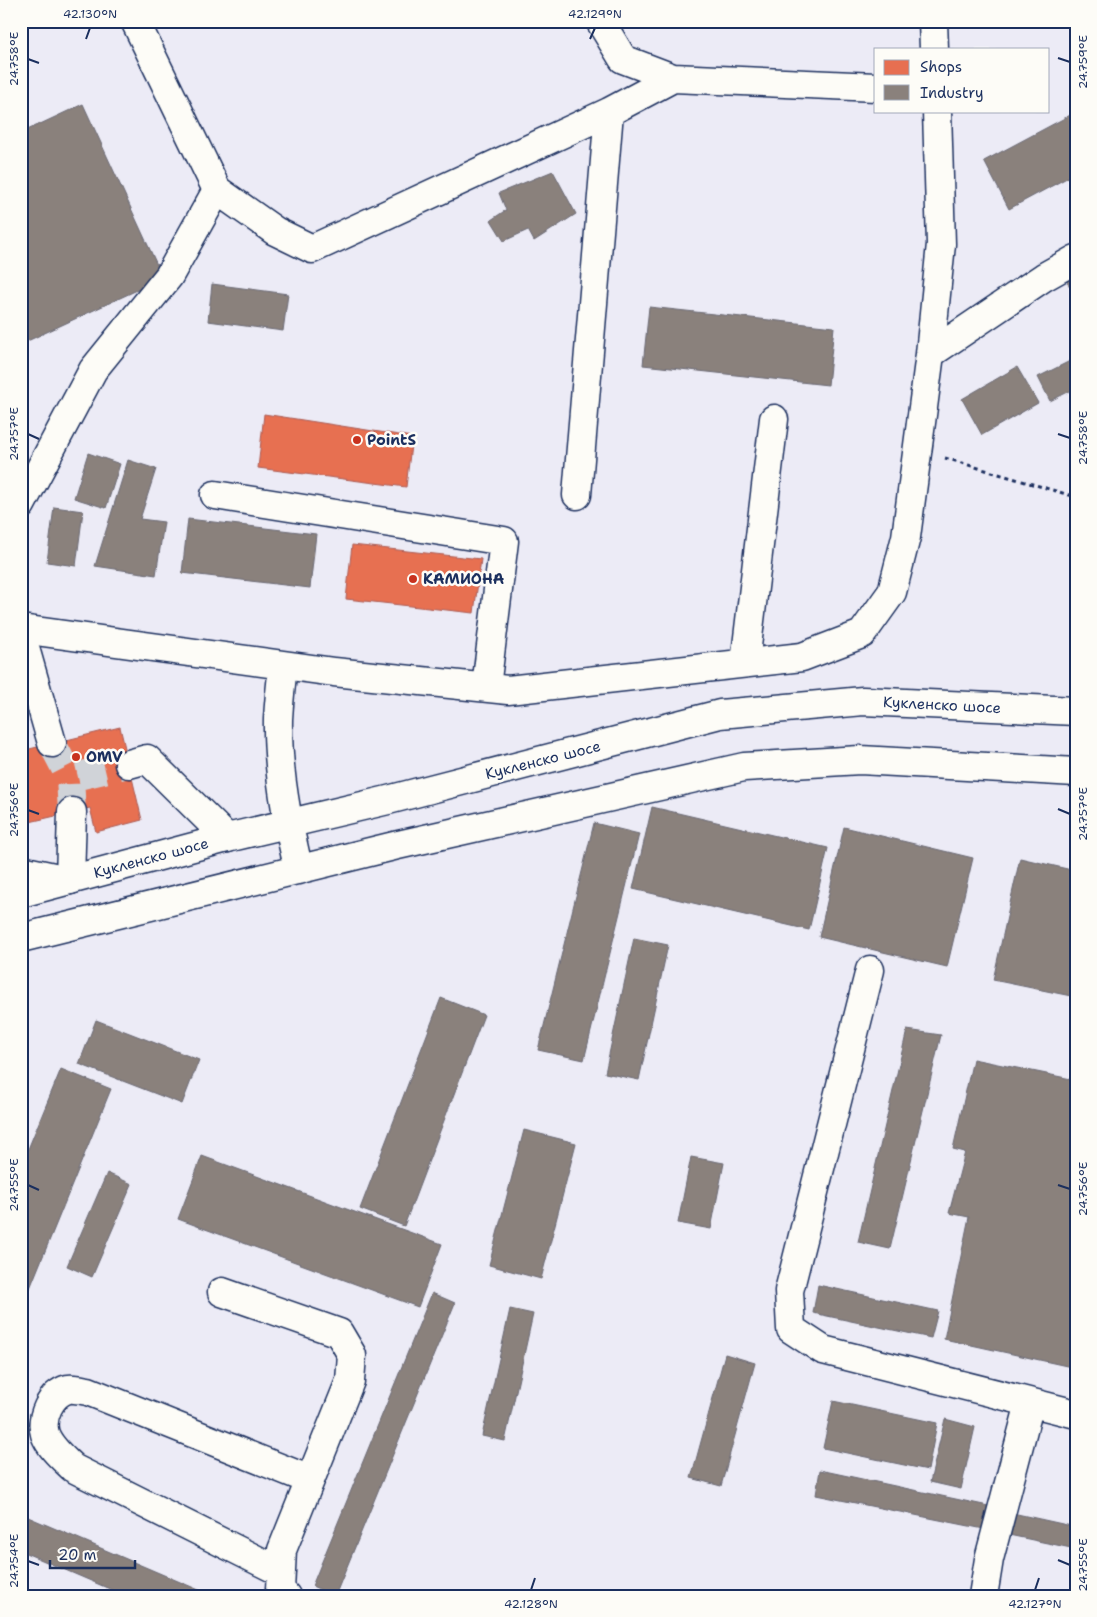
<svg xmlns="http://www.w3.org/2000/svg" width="1097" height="1617" viewBox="0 0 1097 1617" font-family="'Shantell Sans',sans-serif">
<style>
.built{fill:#ecebf6;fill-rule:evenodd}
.shops{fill:#e76f51;stroke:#aa5c55}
.industry{fill:#8a817c;stroke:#696873}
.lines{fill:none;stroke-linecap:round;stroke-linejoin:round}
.minor-tunnel{stroke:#d0d3d8;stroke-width:28;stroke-dasharray:28 14;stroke-linecap:butt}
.minor-casing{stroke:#1b2f5e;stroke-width:31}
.major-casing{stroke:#1b2f5e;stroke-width:31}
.path{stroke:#1b2f5e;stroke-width:3;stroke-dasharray:4 4;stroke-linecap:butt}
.minor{stroke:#fdfcf7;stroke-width:28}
.major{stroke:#fdfcf7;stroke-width:28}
.ticks{fill:none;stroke:#1b2f5e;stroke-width:2}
.poi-dot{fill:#c8321e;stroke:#fdfcf7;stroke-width:2}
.labels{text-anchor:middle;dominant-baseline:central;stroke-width:5;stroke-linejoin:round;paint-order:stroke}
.poi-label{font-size:15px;font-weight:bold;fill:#1b2f5e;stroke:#fdfcf7;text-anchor:start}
.street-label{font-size:15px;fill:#1b2f5e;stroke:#fdfcf7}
.neatline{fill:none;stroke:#1b2f5e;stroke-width:2}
.ticks-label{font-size:12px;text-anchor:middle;fill:#1b2f5e}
</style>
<rect width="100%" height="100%" fill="#fdfcf7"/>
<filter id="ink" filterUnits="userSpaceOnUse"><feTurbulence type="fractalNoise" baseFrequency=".02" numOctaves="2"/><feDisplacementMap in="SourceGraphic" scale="10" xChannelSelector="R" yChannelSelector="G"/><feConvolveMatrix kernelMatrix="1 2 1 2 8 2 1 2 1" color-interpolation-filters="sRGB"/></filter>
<g filter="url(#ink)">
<!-- built -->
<path class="built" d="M21,21h1055v1575h-1055zM876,49h172v62h-172z"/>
<!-- shops -->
<path class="shops" d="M264,414l148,23 -6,50 -148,-19z
M352,545l129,14 -7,54 -128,-14z
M120,727l22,93 -46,12 -6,-24 -69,16v-73z"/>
<!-- industry -->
<path class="industry" d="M869,21h29v2l-29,1z
M83,104l80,174 -142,66v-211z
M1076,112v61l-67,36 -25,-48z
M553,171l23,43 -42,27 -6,-11 -24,11 -13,-21 15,-10 -7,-17z
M1076,277v22l-9,-18z
M212,284l76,10 -5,37 -75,-10z
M649,307l185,20 -6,58 -185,-20z
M1076,358v30l-26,13 -12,-24z
M1017,367l21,36 -56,32 -20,-36z
M88,453l32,11 -14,44 -32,-10z
M128,460l28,9 -16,50 24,3 -8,53 -61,-9z
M54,507l29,4 -7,55 -29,-4z
M188,519l128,15 -6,54 -128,-15z
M652,807l176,41 -19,82 -176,-41z
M594,823l45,11 -55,226 -46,-10z
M844,827l129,31 -26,109 -128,-30z
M1020,858l56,13v126l-83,-17z
M634,938l34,7 -29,135 -34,-7z
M441,998l43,17 -80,211 -44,-17z
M96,1020l103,40 -17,44 -103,-40z
M907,1030l34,5 -51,214 -32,-7z
M973,1059l103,21v288l-132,-29 25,-122 -20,-4 16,-61 -12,-3z
M61,1069l50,20 -83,204 -7,-3v-124z
M524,1130l52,13 -35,136 -52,-14z
M202,1156l240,88 -24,63 -240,-88z
M691,1157l33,6 -13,66 -33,-6z
M107,1173l25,11 -40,93 -25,-11z
M818,1285l120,26 -7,27 -118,-25z
M432,1293l23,10 -120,293 -23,-10z
M510,1309l23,5 -28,127 -23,-5z
M725,1354l30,9 -34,123 -30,-8z
M833,1401l104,22 -9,47 -105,-22z
M945,1419l30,8 -14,62 -31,-7z
M820,1470l173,37 -4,23 -173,-35z
M1008,1512l68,15v22l-72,-15z
M21,1514l192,82h-87l-105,-45z"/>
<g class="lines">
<!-- minor-tunnel -->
<path class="minor-tunnel" d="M52,743l18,35
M72,812l-2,-34 59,-14"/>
<defs>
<path id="minor" d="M135,21l82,169 58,41 37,18 297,-137 64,-34
M600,21l23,38 50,19 203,9
M933,21l1,28
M930,354l114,-77 32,-18
M215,495l289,46 -18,146
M577,495l32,-383
M21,505l72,-135 76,-94 48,-86
M21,629l313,43 174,18 294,-33 60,-23 30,-42 14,-55 24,-183 11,-110 -4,-133
M21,634l31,109
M745,663l29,-244
M129,764l18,-5 80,79
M70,880l2,-68
M870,970l-81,321 2,38 32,21 253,64
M222,1292l117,41 13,22 -2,26 -68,169 -2,40 6,6
M281,1572l-208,-104c-9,-9 -23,-20 -28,-34 -5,-16 5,-40 23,-45 5,-1 14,1 20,2l222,89
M983,1596l6,-37 41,-156"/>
<path id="major" d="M283,666c-2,17 -4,35 -5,53 -1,51 9,103 21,151
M21,870l42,9
M21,893l206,-55 161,-38 332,-86 143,-13 213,10
M21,938l377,-93 346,-78 116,-7 216,12"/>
</defs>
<!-- minor casing -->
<use href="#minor" class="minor-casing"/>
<!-- major casing -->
<use href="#major" class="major-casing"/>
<!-- path -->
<path class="path" d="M945,458l131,39"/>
<!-- minor -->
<use href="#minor" class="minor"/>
<!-- major -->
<use href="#major" class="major"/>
</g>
</g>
<!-- ticks -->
<path class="ticks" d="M86,39l4,-11M590,39l5,-11M1058,58l12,4M28,59l11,4M28,434l11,5M1058,434l12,4M1058,809l12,5M28,810l11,4M28,1185l11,5M1058,1185l12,4M1058,1560l12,5M28,1561l11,4M531,1590l4,-12M1035,1590l4,-12"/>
<!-- markers -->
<g class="poi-dot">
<circle cx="357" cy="440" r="5"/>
<circle cx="413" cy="579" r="5"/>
<circle cx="76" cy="757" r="5"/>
</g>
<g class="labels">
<!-- poi labels -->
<g class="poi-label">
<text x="367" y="440">PointS</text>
<text x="423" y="579">КАМИОНА</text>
<text x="86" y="757">OMV</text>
</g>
<!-- street labels -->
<g class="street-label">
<text transform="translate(942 705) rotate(3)">Кукленско шосе</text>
<text transform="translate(543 760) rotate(-14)">Кукленско шосе</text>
<text transform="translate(151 858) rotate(-15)">Кукленско шосе</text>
</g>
</g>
<!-- margin -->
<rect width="1097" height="1617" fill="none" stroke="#fdfcf7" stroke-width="55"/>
<!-- legend -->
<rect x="874" y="48" width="175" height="65" fill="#fdfcf7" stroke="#a3aaba"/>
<rect x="884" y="60" width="25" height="15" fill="#e76f51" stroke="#a3aaba"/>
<text x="920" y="72" font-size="15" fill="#1b2f5e">Shops</text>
<rect x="884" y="85" width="25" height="15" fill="#8a817c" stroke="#a3aaba"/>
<text x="920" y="98" font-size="15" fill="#1b2f5e">Industry</text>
<!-- scale -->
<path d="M50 1560v8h85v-8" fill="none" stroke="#1b2f5e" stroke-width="2.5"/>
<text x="58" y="1560" font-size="15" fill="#1b2f5e" stroke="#fdfcf7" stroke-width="4" paint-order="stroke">20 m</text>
<rect x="28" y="28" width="1042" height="1562" class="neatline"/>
<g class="ticks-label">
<text x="90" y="18">42.130°N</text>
<text x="595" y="18">42.129°N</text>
<text transform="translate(14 59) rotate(-90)" y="4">24.758°E</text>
<text transform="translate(1083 62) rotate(-90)" y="4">24.759°E</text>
<text transform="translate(14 434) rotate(-90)" y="4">24.757°E</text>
<text transform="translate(1083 438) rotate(-90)" y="4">24.758°E</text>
<text transform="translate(14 810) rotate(-90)" y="4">24.756°E</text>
<text transform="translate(1083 814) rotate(-90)" y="4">24.757°E</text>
<text transform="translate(14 1185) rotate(-90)" y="4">24.755°E</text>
<text transform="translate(1083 1189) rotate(-90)" y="4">24.756°E</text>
<text transform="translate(14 1561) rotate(-90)" y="4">24.754°E</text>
<text transform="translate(1083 1565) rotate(-90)" y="4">24.755°E</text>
<text x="531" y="1608">42.128°N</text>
<text x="1035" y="1608">42.127°N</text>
</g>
</svg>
